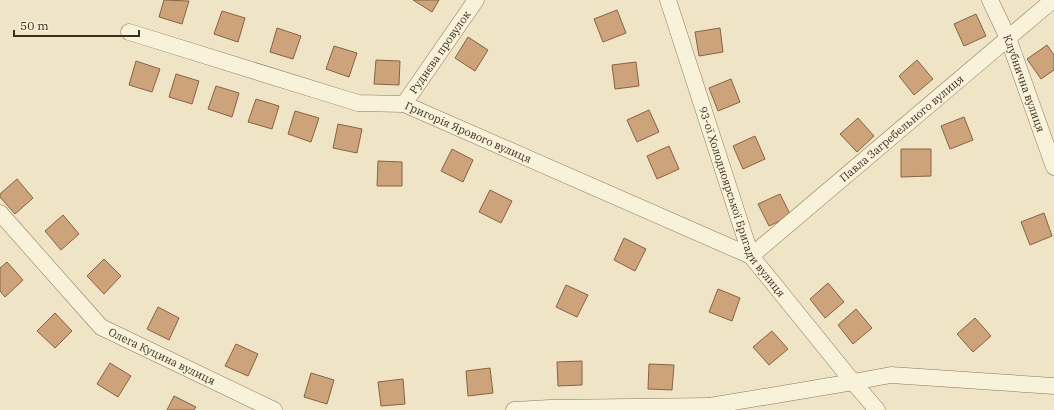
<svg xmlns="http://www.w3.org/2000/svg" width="1054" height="410" viewBox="0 0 1054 410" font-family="'IBM Plex Serif',serif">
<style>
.building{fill:#cda37c;stroke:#896241}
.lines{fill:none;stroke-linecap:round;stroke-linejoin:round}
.minor-casing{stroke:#8a775c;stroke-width:17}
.minor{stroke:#f9f2da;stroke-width:16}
.labels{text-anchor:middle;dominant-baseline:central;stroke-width:3.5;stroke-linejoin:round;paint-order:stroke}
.street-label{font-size:11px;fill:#3a2e1f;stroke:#f6efd6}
</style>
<rect width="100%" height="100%" fill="#efe5c6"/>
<!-- building -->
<path class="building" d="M164,0l25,1 -7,23 -23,-7z
M413,0h26l-7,12z
M617,10l9,23 -23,9 -9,-23z
M222,11l23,7 -7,24 -24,-8z
M976,14l10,22 -22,10 -10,-22z
M277,28l24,8 -8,23 -23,-7z
M720,28l3,24 -24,4 -4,-24z
M468,37l20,13 -13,21 -20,-13z
M1047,45l7,10v15l-13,9 -14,-20z
M334,46l23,7 -8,24 -23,-8z
M376,60l24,1 -1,24 -25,-1z
M917,60l16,19 -19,16 -15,-19z
M136,61l24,8 -8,23 -23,-7z
M636,62l3,24 -24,3 -3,-24z
M176,74l23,7 -7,23 -23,-7z
M731,79l9,23 -22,9 -9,-23z
M216,86l23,7 -7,24 -24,-8z
M256,99l23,7 -7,23 -24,-7z
M649,110l10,22 -22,10 -10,-22z
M295,111l24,7 -8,24 -23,-8z
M964,117l9,23 -23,9 -9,-23z
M858,118l16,18 -17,16 -17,-18z
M338,124l24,5 -5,24 -24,-5z
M755,136l10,23 -22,10 -10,-23z
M669,146l10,23 -22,10 -10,-23z
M452,149l21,11 -10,22 -22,-11z
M901,149h30v27l-30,1z
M378,161l24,1v24h-25z
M17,179l16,19 -18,16 -15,-17v-3z
M490,190l22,11 -11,22 -22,-11z
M780,194l11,22 -22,10 -11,-22z
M1044,213l8,23 -22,9 -9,-23z
M63,215l16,19 -18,16 -16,-19z
M624,238l22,11 -11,22 -21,-11z
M104,259l17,17 -17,18 -17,-18z
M7,262l16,18 -18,17 -5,-6v-23z
M828,283l16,19 -19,16 -15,-19z
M566,285l22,10 -11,22 -21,-10z
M718,289l22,9 -8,23 -23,-9z
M158,307l21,11 -10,22 -22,-11z
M856,309l16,19 -19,16 -15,-19z
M55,313l17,18 -17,17 -18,-17z
M975,318l16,18 -18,16 -16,-18z
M772,331l16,18 -19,16 -16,-18z
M236,344l22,10 -10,22 -23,-10z
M582,361v24l-24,1 -1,-24z
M110,363l21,13 -13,21 -21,-13z
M649,364l25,1 -2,25 -24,-1z
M490,368l3,25 -25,3 -2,-25z
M311,373l23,7 -7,24 -23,-7z
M403,379l2,25 -24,2 -3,-24z
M174,396l22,11 -2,3h-27z"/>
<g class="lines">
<defs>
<g id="minor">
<path id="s1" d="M668,0l83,256 102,126 38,-7 163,11"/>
<path id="s2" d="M990,0l18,38 46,129"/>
<path id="s3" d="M129,32l229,71 46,1 347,152 302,-256"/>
<path id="s4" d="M404,104l72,-104"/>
<path id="s5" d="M0,213l101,114 173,83"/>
<path d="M514,410l36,-2 160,-2"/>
<path d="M707,410l3,-4 143,-24 24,28"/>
</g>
</defs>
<!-- minor casing -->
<use href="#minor" class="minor-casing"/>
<!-- minor -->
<use href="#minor" class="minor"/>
</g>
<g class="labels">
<!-- street labels -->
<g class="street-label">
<text stroke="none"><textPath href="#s4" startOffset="63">Руднєва провулок</textPath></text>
<text stroke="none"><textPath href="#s2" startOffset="90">Клубнична вулиця</textPath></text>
<text stroke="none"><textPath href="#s3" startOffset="862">Павла Загребельного вулиця</textPath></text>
<text stroke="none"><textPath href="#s3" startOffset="356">Григорія Ярового вулиця</textPath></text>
<text stroke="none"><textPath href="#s1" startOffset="216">93-ої Холодноярської Бригади вулиця</textPath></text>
<text stroke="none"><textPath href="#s5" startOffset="220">Олега Куцина вулиця</textPath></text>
</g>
</g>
<!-- scale -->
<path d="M14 30v6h125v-6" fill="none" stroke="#3a2e1f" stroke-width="2"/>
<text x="20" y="30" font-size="12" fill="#3a2e1f" stroke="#f6efd6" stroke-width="3" paint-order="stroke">50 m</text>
</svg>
